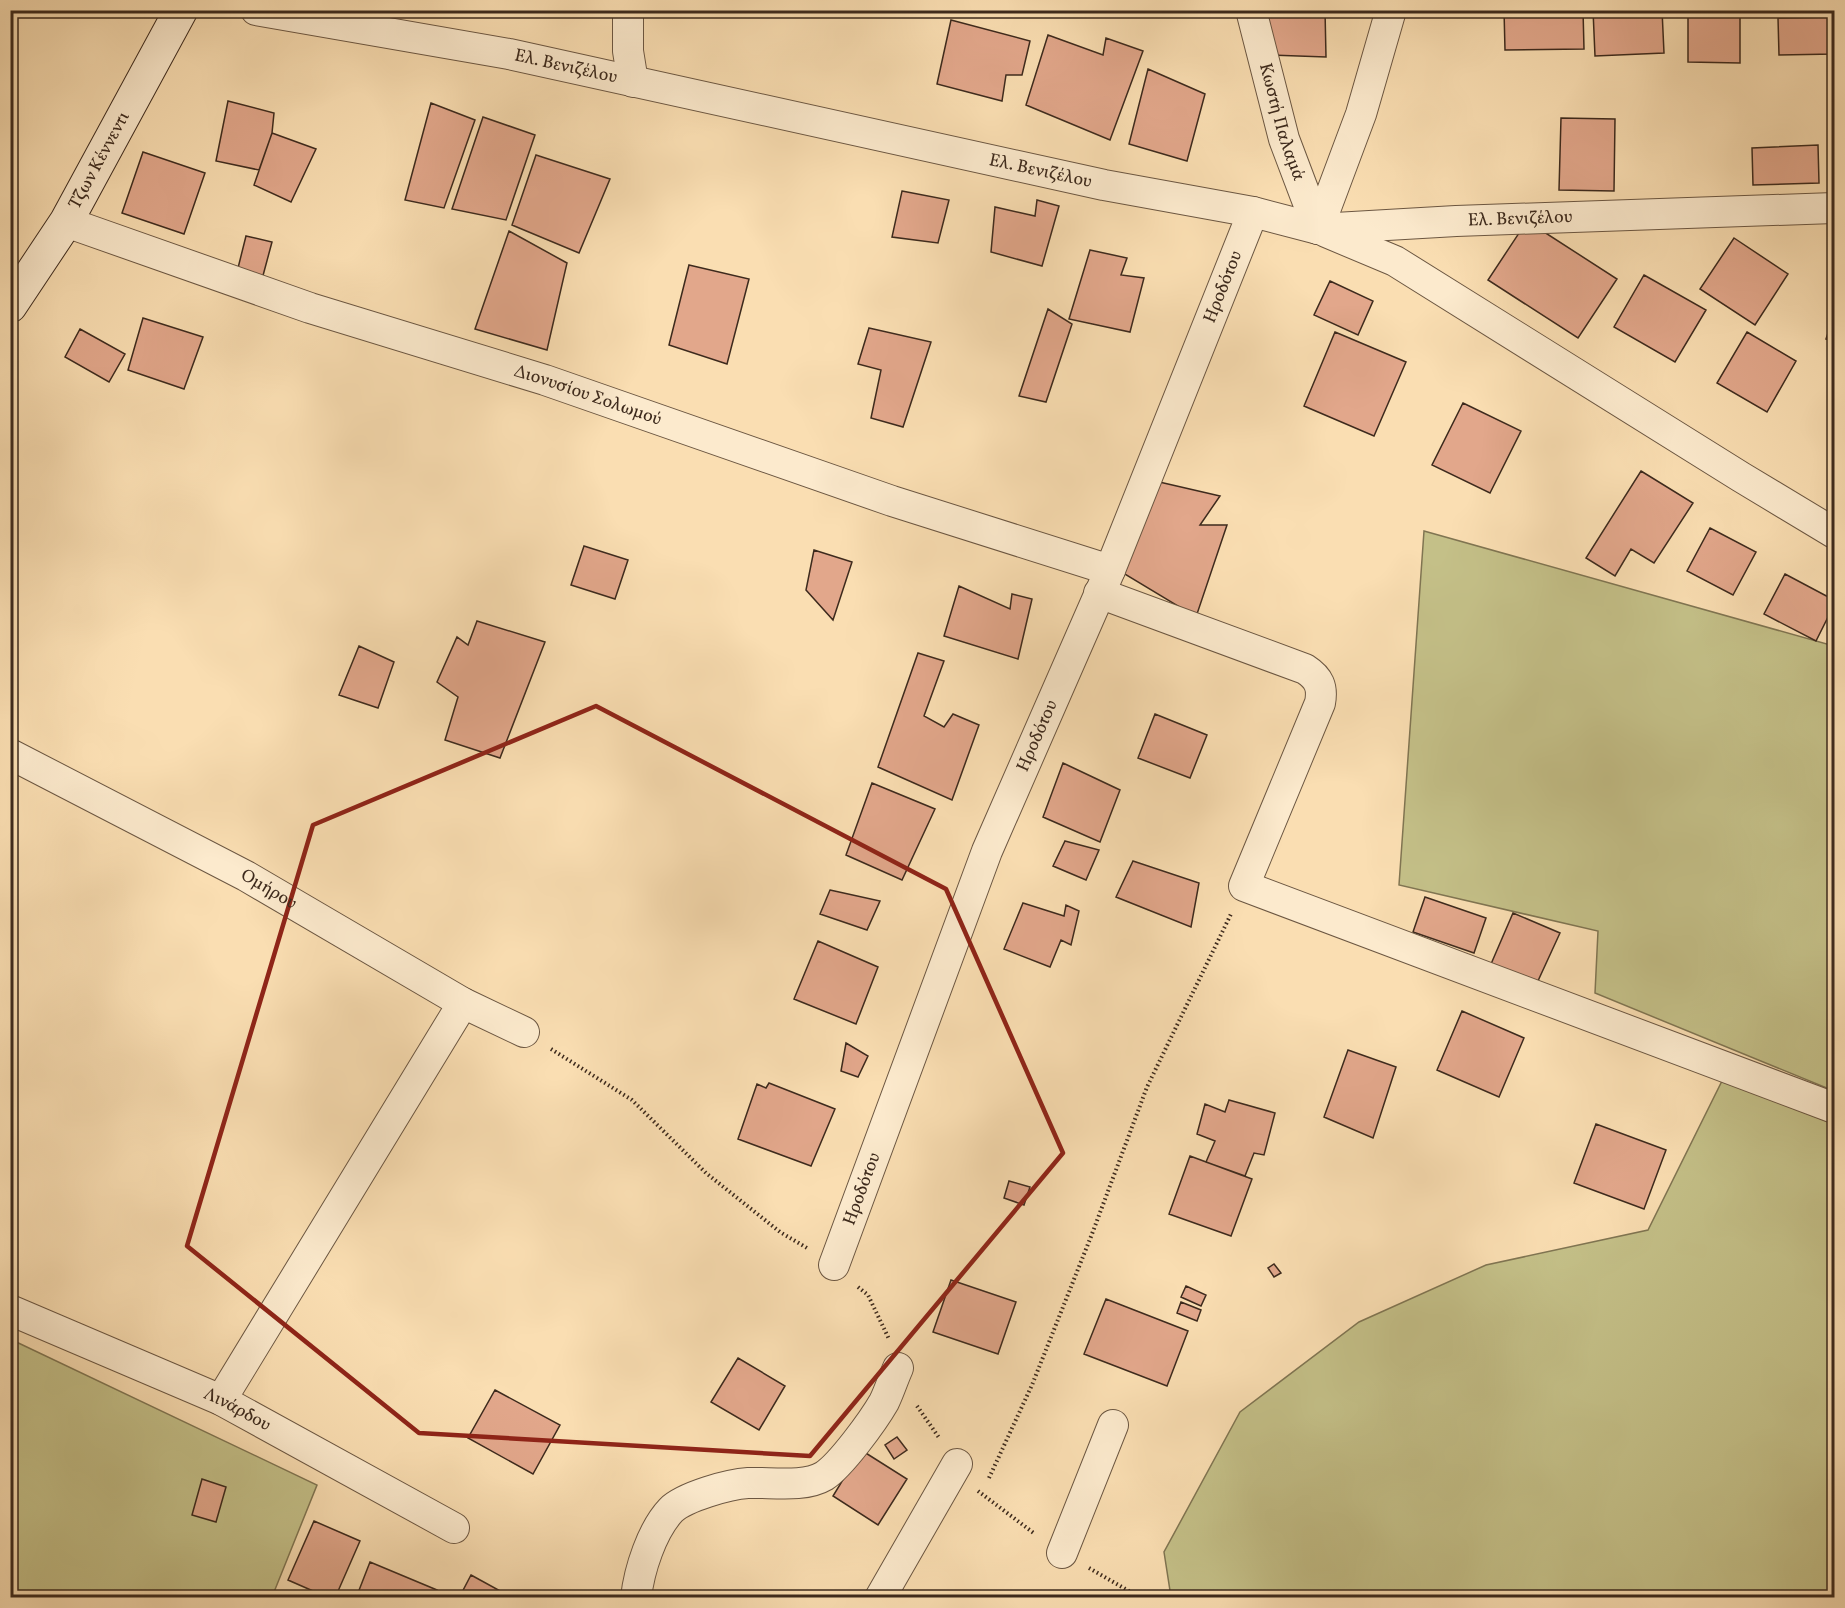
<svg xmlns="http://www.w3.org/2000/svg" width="1845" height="1608" viewBox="0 0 1845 1608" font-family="Vollkorn,serif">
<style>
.green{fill:#c4c088;stroke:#807552;stroke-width:1.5}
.building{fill:#e2a78b;stroke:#3d2a1d;stroke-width:1.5}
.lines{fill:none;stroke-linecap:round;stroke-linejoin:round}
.street-casing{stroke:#6c5742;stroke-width:32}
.secondary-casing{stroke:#3d2a1d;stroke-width:35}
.path{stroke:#3d2a1d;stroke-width:4;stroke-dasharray:1.5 3;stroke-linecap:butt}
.street{stroke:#fceacd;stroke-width:30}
.secondary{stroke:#fceacd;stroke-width:33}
.marked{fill:none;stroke:#8f2418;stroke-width:4.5;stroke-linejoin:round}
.labels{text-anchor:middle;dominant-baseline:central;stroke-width:5;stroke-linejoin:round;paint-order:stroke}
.street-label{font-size:18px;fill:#3d2a1d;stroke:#fceacd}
</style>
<rect width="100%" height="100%" fill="#fadeb2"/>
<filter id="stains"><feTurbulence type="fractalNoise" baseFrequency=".00333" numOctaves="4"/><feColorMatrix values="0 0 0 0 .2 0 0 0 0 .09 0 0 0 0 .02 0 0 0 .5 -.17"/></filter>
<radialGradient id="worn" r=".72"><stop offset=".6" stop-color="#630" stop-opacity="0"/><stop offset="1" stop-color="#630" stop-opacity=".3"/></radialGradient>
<!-- green -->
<path class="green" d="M1424,531l410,115v445l-239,-98 3,-62 -199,-46z
M1722,1081l112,43v473h-663l-7,-45 76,-140 119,-90 127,-57 162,-35z
M10,1339l307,146 -43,107 12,5h-275z"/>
<!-- building -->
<path class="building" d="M1266,10h59l1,47 -58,-2z
M1504,10h79l1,39 -79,1z
M1593,10h69l2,43 -69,3z
M1688,10h52v53l-52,-1z
M1834,17v37l-55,1 -1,-37z
M951,20l79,21 -8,34h-16l-4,26 -65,-17z
M1048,35l55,20 3,-17 37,13 -33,89 -84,-35z
M1148,69l57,25 -18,67 -58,-17z
M228,101l46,12 -2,20 -13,37 -43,-9z
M431,103l44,17 -31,88 -39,-8z
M483,117l52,18 -29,85 -54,-11z
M1561,118l54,1 -1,72 -55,-1z
M272,133l44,16 -25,53 -37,-17z
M1818,145l1,38 -66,2 -1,-37z
M143,152l62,21 -21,61 -62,-21z
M536,155l74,24 -31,74 -67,-28z
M902,191l47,9 -11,43 -46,-6z
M1037,200l22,6 -17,60 -51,-14 4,-45 40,9z
M1527,221l90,58 -39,59 -90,-58z
M509,231l58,32 -20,87 -72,-21z
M246,236l26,6 -11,41 -25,-7z
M1734,238l54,36 -33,51 -55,-36z
M1090,250l37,8 -6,17 23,3 -14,54 -61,-13z
M689,265l60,14 -22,85 -58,-19z
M1644,275l62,35 -31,52 -61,-35z
M1330,281l43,20 -15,34 -44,-20z
M1048,309l24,15 -26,78 -27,-6z
M1834,315v27l-8,-3z
M143,318l60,19 -19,52 -56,-19z
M869,328l62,14 -28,85 -32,-9 10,-48 -23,-6z
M80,329l45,25 -16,28 -44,-25z
M1335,332l71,30 -32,74 -70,-30z
M1747,332l49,29 -29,51 -50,-29z
M1463,403l58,28 -31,62 -58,-28z
M1641,471l52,32 -39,60 -23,-14 -16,27 -29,-18z
M1155,481l65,15 -20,29h27l-31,92 -73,-44z
M1710,528l46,24 -23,43 -46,-24z
M584,546l44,14 -13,39 -44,-14z
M814,550l38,12 -19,58 -27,-30z
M1785,574l49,26v5l-18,36 -52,-27z
M959,586l51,23 2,-15 20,5 -14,60 -74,-23z
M477,621l68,21 -45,116 -55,-18 13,-43 -21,-15 20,-45 11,8z
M359,646l35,16 -16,46 -39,-13z
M918,653l26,8 -20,55 20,11 9,-13 26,11 -27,75 -74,-33z
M1155,714l52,21 -17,43 -52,-20z
M1063,763l57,27 -20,52 -57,-25z
M872,783l63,26 -33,71 -56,-25z
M1065,841l34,9 -13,30 -33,-14z
M1133,861l66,22 -8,44 -75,-30z
M830,890l50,11 -13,29 -47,-16z
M1425,897l61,21 -12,35 -61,-21z
M1023,903l41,13 2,-11 13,6 -8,34 -10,-5 -11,27 -46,-18z
M1513,913l47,20 -23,50 -46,-19z
M818,941l60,26 -22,57 -62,-25z
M1462,1011l62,27 -25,59 -62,-27z
M846,1043l22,13 -10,21 -17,-6z
M1348,1050l48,17 -23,71 -49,-21z
M769,1083l66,26 -24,57 -73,-27 19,-55 9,4z
M1229,1100l46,13 -11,42 -10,-2 -9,23 -39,-14 9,-21 -18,-7 8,-30 20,8z
M1596,1124l70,26 -22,59 -70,-26z
M1190,1156l62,23 -21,57 -62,-22z
M1009,1181l21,6 -6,18 -20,-7z
M1274,1264l7,9 -7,4 -6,-9z
M951,1280l65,22 -18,52 -65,-22z
M1186,1286l20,9 -5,11 -20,-9z
M1106,1299l82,32 -21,55 -83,-32z
M1181,1302l20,8 -4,11 -20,-8z
M738,1358l47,28 -26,44 -48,-28z
M495,1390l65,35 -27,49 -65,-36z
M897,1437l10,13 -13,9 -9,-14z
M861,1450l46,29 -29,46 -45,-29z
M202,1479l24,8 -10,35 -24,-7z
M314,1521l46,20 -25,57h-6l-41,-18z
M370,1562l67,28 -3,8h-78z
M471,1575l42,23h-54z"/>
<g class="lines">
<defs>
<g id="street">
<path id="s1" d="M256,10l253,44 595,131 149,27 65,17 138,-8 378,-13"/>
<path d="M628,10v41l5,31"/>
<path id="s2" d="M1251,10l33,129 34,90"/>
<path id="s3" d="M66,222l244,86 235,72 347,121 218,69"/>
<path d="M1318,229l43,-115 30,-104"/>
<path d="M1326,232l69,29 346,216 93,56"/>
<path d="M1099,593l206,76c14,9 18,18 15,34l-76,183 590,222"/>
<path id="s4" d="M10,754l236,122 217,127 61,29"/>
<path id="s5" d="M834,1265l153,-414 123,-281 143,-358"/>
<path id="s6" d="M10,1310l211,90 233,128"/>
<path d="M221,1400l242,-397"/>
<path d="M1062,1553l51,-128"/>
<path d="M636,1598c3,-28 16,-68 35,-88 13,-13 58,-26 77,-27 22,-1 56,5 76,-7 17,-11 49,-55 60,-74 5,-10 9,-23 14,-34"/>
<path d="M880,1598l77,-134"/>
</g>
<g id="secondary">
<path id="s7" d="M10,306l56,-84 115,-212"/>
</g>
</defs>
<!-- street casing -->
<use href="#street" class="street-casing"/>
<!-- secondary casing -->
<use href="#secondary" class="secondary-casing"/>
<!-- path -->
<path class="path" d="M551,1049l81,51 74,73 74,59 27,16
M858,1287l10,8 21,44
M917,1406l23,33
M989,1478l43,-93 60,-151 55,-147 84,-173
M978,1491l57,43
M1089,1568l52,30"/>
<!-- street -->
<use href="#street" class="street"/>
<!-- secondary -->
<use href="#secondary" class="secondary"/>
</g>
<!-- marked area -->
<path class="marked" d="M596,706l350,183 117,264 -253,303 -391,-23 -232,-187 126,-421z"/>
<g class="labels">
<!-- street labels -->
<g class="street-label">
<text stroke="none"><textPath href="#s1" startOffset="315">Ελ. Βενιζέλου</textPath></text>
<text stroke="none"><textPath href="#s2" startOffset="116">Κωστή Παλαμά</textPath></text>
<text stroke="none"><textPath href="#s7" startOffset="171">Τζων Κέννεντι</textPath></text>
<text stroke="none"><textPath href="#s1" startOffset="801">Ελ. Βενιζέλου</textPath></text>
<text stroke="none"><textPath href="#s1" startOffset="1287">Ελ. Βενιζέλου</textPath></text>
<text stroke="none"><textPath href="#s5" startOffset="1053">Ηροδότου</textPath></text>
<text stroke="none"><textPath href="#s3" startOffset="550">Διονυσίου Σολωμού</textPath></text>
<text stroke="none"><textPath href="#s5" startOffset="567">Ηροδότου</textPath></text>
<text stroke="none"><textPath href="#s4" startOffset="292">Ομήρου</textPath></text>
<text stroke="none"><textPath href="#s5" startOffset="81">Ηροδότου</textPath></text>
<text stroke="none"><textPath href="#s6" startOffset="248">Λινάρδου</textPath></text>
</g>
</g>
<!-- margin -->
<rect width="1845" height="1608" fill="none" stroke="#fadeb2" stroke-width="36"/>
<rect x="12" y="12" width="1821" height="1584" fill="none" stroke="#3d2a1d" stroke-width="3"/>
<rect x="18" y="18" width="1809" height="1572" fill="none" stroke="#3d2a1d" stroke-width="1.5"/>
<rect width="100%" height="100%" filter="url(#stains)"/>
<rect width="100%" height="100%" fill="url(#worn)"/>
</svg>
